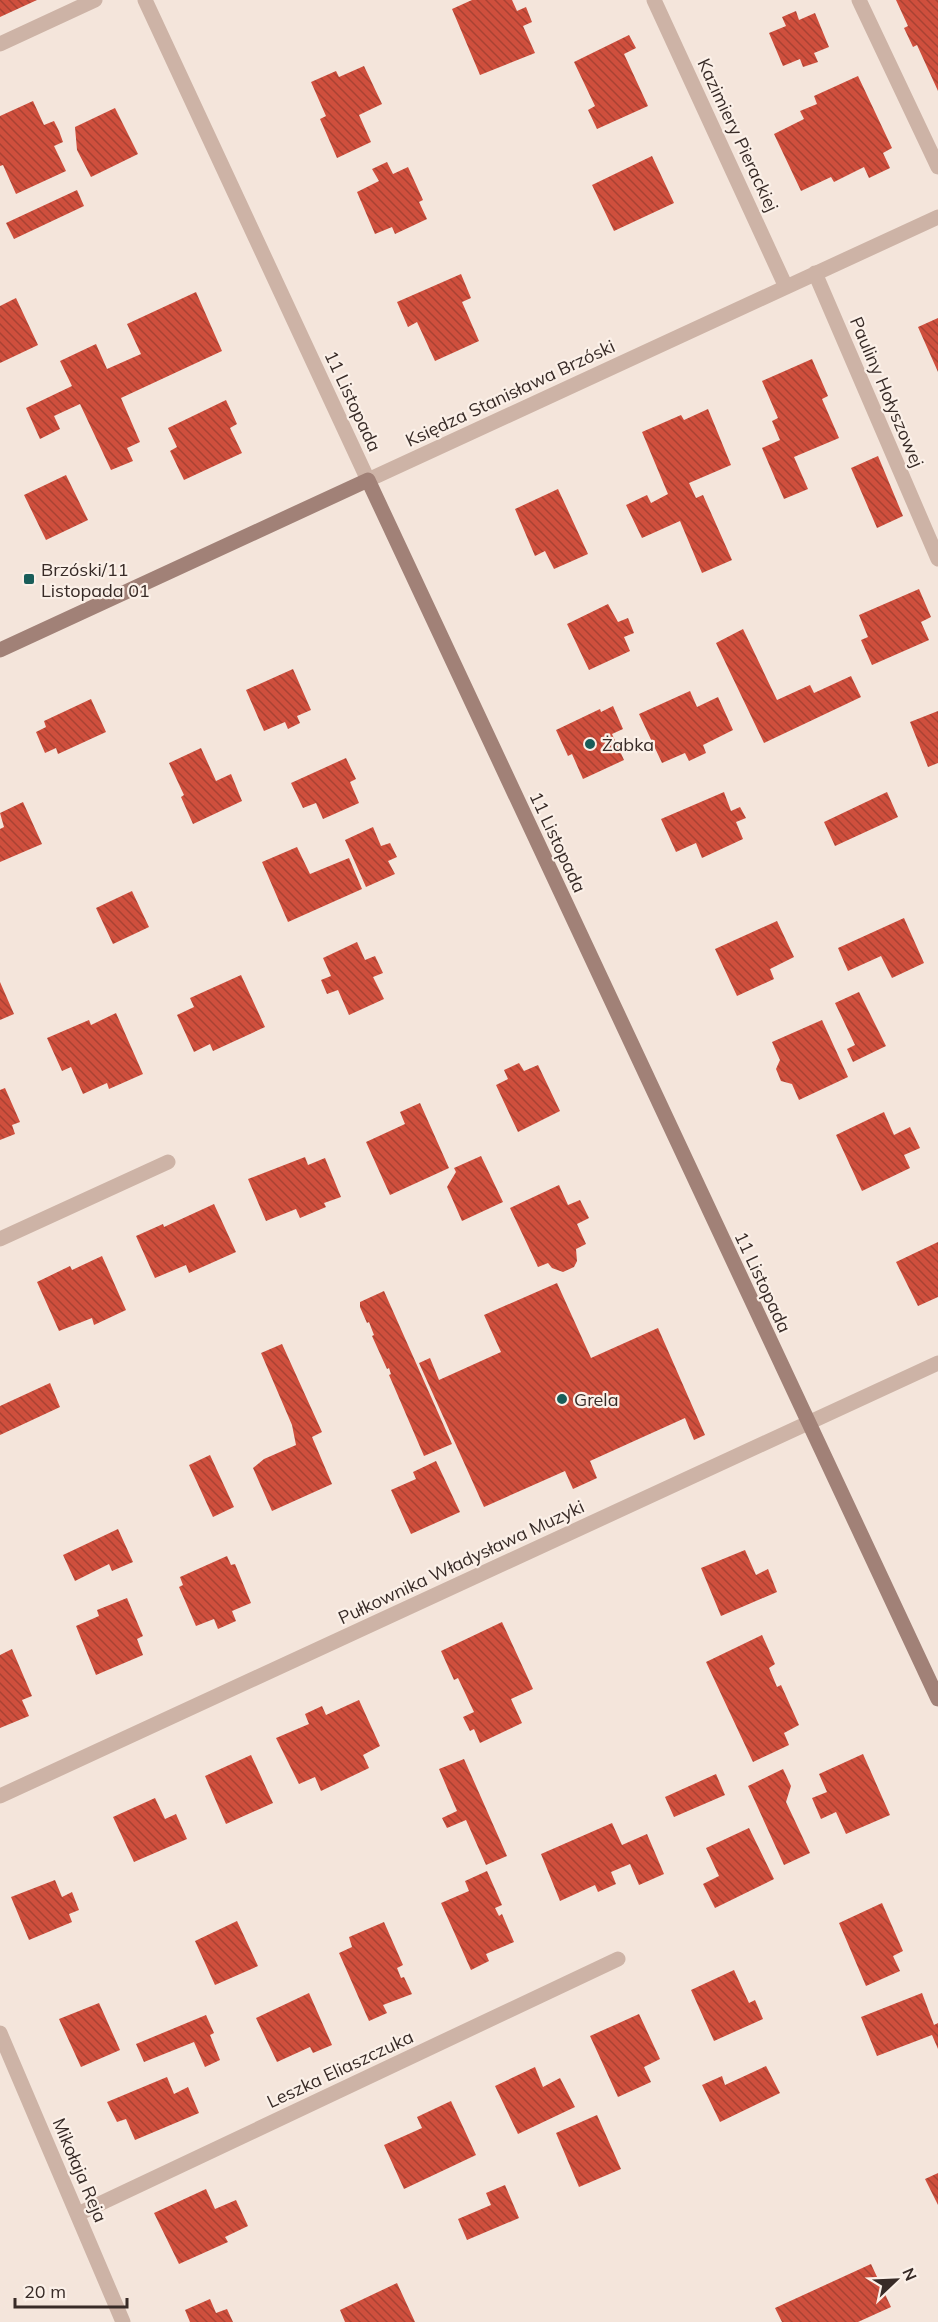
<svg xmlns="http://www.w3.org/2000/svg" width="938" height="2322" viewBox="0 0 938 2322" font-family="Mulish,sans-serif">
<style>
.building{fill:url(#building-back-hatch)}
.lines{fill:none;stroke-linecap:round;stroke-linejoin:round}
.service{stroke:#cdb3a6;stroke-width:15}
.minor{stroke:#cdb3a6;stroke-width:15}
.tertiary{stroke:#cdb3a6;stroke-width:15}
.secondary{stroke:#a18177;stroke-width:15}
.poi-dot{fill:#195d59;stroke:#fbf0e8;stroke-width:2}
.labels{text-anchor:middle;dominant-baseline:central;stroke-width:4.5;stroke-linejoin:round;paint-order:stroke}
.street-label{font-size:18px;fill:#382b27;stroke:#fbf0e8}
.poi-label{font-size:18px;fill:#382b27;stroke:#fbf0e8;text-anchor:start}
</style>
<defs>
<pattern id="building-back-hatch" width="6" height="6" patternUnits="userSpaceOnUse" patternTransform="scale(1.5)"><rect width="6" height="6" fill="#cf4f3d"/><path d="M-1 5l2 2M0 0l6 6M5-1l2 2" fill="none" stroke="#a94233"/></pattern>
</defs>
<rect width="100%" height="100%" fill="#f4e5db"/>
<!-- building -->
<path class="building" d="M0,0h37l-37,17z
M472,0h40l5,11 9,-4 6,15 -9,4 12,27 -55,22 -28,-66z
M896,0h42v91l-21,-46 -4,2 -9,-19 4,-2z
M796,11l3,9 16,-7 14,34 -15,6 4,9 -15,5 -3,-8 -17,7 -14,-33 17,-7 -4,-9z
M629,35l7,13 -12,6 24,52 -51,23 -9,-19 7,-4 -21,-44z
M364,66l18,38 -23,11 12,27 -34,16 -17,-39 6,-3 -15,-34 25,-11 3,6z
M858,76l34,72 -9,5 7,15 -21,10 -5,-11 -30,15 -3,-5 -30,14 -27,-57 30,-15 -4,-8 17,-7 -3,-8z
M33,101l11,24 10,-4 5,10 4,11 -9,4 12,25 -50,23 -13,-29 -3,1v-50z
M115,108l23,46 -47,23 -14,-27 -2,-23z
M652,156l22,47 -60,28 -22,-46z
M387,162l6,12 15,-7 15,33 -4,2 8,17 -32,15 -3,-7 -17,7 -18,-42 22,-11 -7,-12z
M77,190l7,16 -70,33 -8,-16z
M461,274l10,24 -9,4 17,39 -44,20 -18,-39 -9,5 -11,-25z
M196,292l26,59 -101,47 19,44 -13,6 6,13 -22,9 -31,-66 -26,12 6,13 -20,10 -14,-31 46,-22 -12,-25 36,-17 11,25 34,-15 -14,-30z
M16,298l22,47 -38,18v-57z
M938,318v54l-20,-45z
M812,359l16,37 -6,3 17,39 -45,19 14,32 -24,10 -22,-51 18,-8 -8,-19 6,-3 -16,-37z
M226,400l11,24 -7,4 12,25 -58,27 -14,-29 7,-4 -9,-19z
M708,409l23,56 -42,18 7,15 7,-3 29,65 -30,13 -22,-52 -38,17 -16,-33 21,-10 4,8 17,-9 -26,-62 39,-17 3,5z
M878,456l25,60 -26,12 -26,-60z
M66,475l22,45 -42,20 -22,-45z
M558,489l30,65 -34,15 -9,-18 -10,5 -20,-47z
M919,589l12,28 -10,5 8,18 -57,25 -11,-25 7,-3 -9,-22z
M608,604l10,18 10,-4 6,15 -10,4 6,14 -41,19 -22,-46z
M743,629l34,71 33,-15 4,8 37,-17 10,21 -97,46 -48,-100z
M293,669l18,41 -14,6 3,7 -12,6 -3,-7 -21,9 -18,-41z
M690,691l7,16 21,-10 15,33 -30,15 3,8 -17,8 -4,-8 -23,10 -23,-49z
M91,699l15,33 -48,22 -2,-6 -11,5 -9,-21 10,-5 -2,-6z
M613,706l10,23 -11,5 12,26 -41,19 -11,-25 -4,2 -12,-26 44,-21 1,3z
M938,711v52l-10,4 -18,-45z
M201,748l15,33 15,-7 11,27 -49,23 -12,-27 3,-2 -15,-32z
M346,758l10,21 -6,3 9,21 -36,16 -7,-16 -13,5 -12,-25z
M724,792l7,19 9,-4 6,11 -10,4 7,17 -41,19 -6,-15 -20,9 -15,-33z
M887,792l11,25 -63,29 -11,-24z
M23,802l19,42 -42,18v-33l4,-2 -4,-14z
M373,827l8,19 9,-3 7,14 -9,4 7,13 -29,13 -21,-47z
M297,847l13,27 39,-16 13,31 -74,33 -26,-60z
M132,891l17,36 -36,17 -17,-36z
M904,918l20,45 -32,15 -11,-22 -33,15 -10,-23z
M777,921l17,36 -24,12 4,10 -37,17 -22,-47z
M357,942l8,18 10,-4 8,17 -10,4 11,22 -35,16 -11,-25 -11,4 -6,-14 10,-4 -8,-18z
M241,975l24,52 -52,24 -3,-7 -16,8 -17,-37 17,-8 -4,-9z
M0,982l14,32 -14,6z
M859,992l27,54 -33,16 -6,-13 8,-4 -20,-42z
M116,1013l27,61 -34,15 -2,-6 -24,11 -12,-27 -9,4 -15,-33 42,-18 2,5z
M822,1020l26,57 -49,23 -7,-16 -11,-3 -5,-12 4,-9 -8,-18z
M519,1063l5,8 14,-6 22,46 -42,21 -22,-47 12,-6 -4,-9z
M5,1088l15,34 -8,3 3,9 -15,6v-50z
M420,1103l29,65 -59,27 -24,-53 39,-18 -5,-12z
M884,1112l10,23 16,-8 10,21 -16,7 6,13 -48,23 -26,-56z
M481,1156l22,46 -41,19 -15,-34 9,-15 -2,-4z
M305,1157l3,8 17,-7 16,39 -17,6 2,4 -26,11 -4,-9 -30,12 -18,-42z
M559,1185l9,20 12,-5 9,18 -12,6 9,20 -10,5 1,12 -3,6 -11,5 -11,-4 -4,-5 -10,4 -28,-59z
M214,1204l22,48 -47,21 -3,-8 -31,13 -19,-42 27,-12 1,3z
M938,1242v55l-20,9 -22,-44z
M102,1256l24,54 -32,15 -2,-7 -33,13 -22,-49 33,-16 2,4z
M557,1283l34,75 67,-30 47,107 -11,5 -9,-22 -95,43 7,17 -24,11 -8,-18 -81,36 -65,-144 11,-5 9,22 62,-28 -17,-37z
M384,1291l68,153 -28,12 -35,-81 2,-1 -2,-6 -2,1 -15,-33 2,-1 -5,-13 -2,1 -7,-16v-5z
M282,1344l40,88 -10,5 20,47 -60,27 -19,-43 11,-9 32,-14 -4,-20 -31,-72z
M50,1383l10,24 -60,28v-29z
M210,1455l24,52 -21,10 -24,-52z
M436,1461l24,51 -49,22 -20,-44 25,-11 -3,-7z
M118,1529l15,33 -21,9 -3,-7 -34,17 -12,-26z
M745,1550l11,25 12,-6 9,23 -56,24 -20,-48z
M227,1556l4,9 4,-1 16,39 -19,8 4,10 -18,8 -4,-10 -18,7 -17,-39 4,-2 -3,-8z
M127,1598l16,38 -6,3 6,16 -47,20 -20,-49 23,-10 -2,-6z
M502,1622l31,67 -22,10 11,24 -42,20 -6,-14 -4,2 -7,-14 11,-5 -16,-34 -4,2 -13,-29z
M762,1635l13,29 -6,4 8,19 4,-2 18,40 -15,8 5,12 -36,17 -47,-100z
M12,1649l20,47 -10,4 7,16 -29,12v-73z
M359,1700l21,46 -17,9 6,13 -48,23 -6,-14 -16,7 -23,-46 33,-14 -4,-10 17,-8 4,9z
M863,1754l27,61 -44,19 -10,-22 -15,7 -9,-21 15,-6 -8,-18z
M251,1755l22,48 -47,21 -21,-48z
M464,1759l43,97 -21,9 -20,-45 -19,8 -5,-10 15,-7 -18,-42z
M783,1769l8,17 -5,16 24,51 -26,12 -36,-79z
M716,1774l9,21 -51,22 -9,-20z
M155,1798l10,21 11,-5 11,25 -53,23 -21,-45z
M612,1823l10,22 25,-11 17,40 -25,11 -9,-21 -19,8 5,12 -18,8 -3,-7 -35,16 -19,-47z
M749,1828l25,51 -59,29 -12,-24 16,-8 -13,-28z
M487,1871l15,34 -7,3 4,8 3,-2 12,28 -28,12 3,7 -18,9 -30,-67 28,-12 -4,-10z
M55,1880l7,17 10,-5 7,18 -10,4 3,8 -43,18 -18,-43z
M882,1903l21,48 -10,5 7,15 -34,15 -27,-63z
M237,1921l21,45 -43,19 -20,-44z
M384,1922l19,43 -6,3 4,10 3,-1 8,17 -29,11 4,8 -18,8 -30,-68 13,-6 -3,-10z
M734,1970l15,33 6,-3 8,19 -49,22 -23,-51z
M309,1993l23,52 -19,8 -3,-6 -33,15 -21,-44z
M922,1993l12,32 4,-2v26l-6,-14 -55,21 -16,-39z
M99,2003l21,47 -39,17 -22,-48z
M639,2014l21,45 -16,8 7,15 -33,15 -28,-61z
M206,2015l8,18 -4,2 10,25 -15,7 -11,-25 -50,20 -8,-18z
M766,2066l14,27 -60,29 -18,-37 20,-9 3,9z
M535,2067l8,20 17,-9 15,29 -57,27 -23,-48z
M167,2077l7,17 14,-7 11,26 -64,27 -9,-21 -9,3 -10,-20z
M451,2101l25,54 -72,34 -20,-44 38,-17 -5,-11z
M597,2115l24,54 -42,18 -23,-54z
M938,2173v32l-13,-26z
M505,2185l14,33 -52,22 -9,-21 33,-14 -5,-12z
M206,2189l9,20 21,-9 12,26 -23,11 3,5 -49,22 -25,-51z
M871,2264l20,43 -33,15h-76l-7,-14z
M397,2283l18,39h-70l-5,-12z
M210,2299l6,14 11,-4 6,13h-43l-5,-12z"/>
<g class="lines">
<!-- service -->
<path class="service" d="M859,0l79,167
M0,44l95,-44"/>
<!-- minor -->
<path class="minor" d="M654,0l132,287
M815,273l123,286
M368,480l570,-263
M0,1239l168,-77
M0,1796l938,-433
M0,2033l123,289
M78,2214l540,-255"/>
<!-- tertiary -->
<path class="tertiary" d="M145,0l223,480"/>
<!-- secondary -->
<path class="secondary" d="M0,650l368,-170 570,1219"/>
</g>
<!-- markers -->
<g class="poi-dot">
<rect x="23" y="573" width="12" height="12" rx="3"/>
<circle cx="590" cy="744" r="6"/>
<circle cx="562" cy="1399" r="6"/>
</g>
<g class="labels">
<!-- street labels -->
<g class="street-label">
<text transform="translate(738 135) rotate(65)">Kazimiery Pierackiej</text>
<text transform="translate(887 392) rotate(67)">Pauliny Hołyszowej</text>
<text transform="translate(510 393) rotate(-25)">Księdza Stanisława Brzóski</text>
<text transform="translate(353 401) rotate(65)">11 Listopada</text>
<text transform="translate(558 842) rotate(65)">11 Listopada</text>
<text transform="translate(763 1282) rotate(65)">11 Listopada</text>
<text transform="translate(461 1562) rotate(-25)">Pułkownika Władysława Muzyki</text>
<text transform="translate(340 2069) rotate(-25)">Leszka Eliaszczuka</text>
<text transform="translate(80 2170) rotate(67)">Mikołaja Reja</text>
</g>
<!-- poi labels -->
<g class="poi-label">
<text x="41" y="569">Brzóski/11<tspan x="41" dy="21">Listopada 01</tspan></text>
<text x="602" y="744">Żabka</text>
<text x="574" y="1399">Grela</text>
</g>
</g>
<!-- north arrow -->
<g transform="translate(896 2280) rotate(67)" stroke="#fbf0e8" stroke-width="4.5" paint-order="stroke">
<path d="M0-4.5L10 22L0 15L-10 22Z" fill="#382b27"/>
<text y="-9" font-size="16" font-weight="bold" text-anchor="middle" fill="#382b27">N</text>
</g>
<!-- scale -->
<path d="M15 2298v9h112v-9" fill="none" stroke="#382b27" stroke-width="3"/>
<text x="24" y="2298" font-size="18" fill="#382b27" stroke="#fbf0e8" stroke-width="4.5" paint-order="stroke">20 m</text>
</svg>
